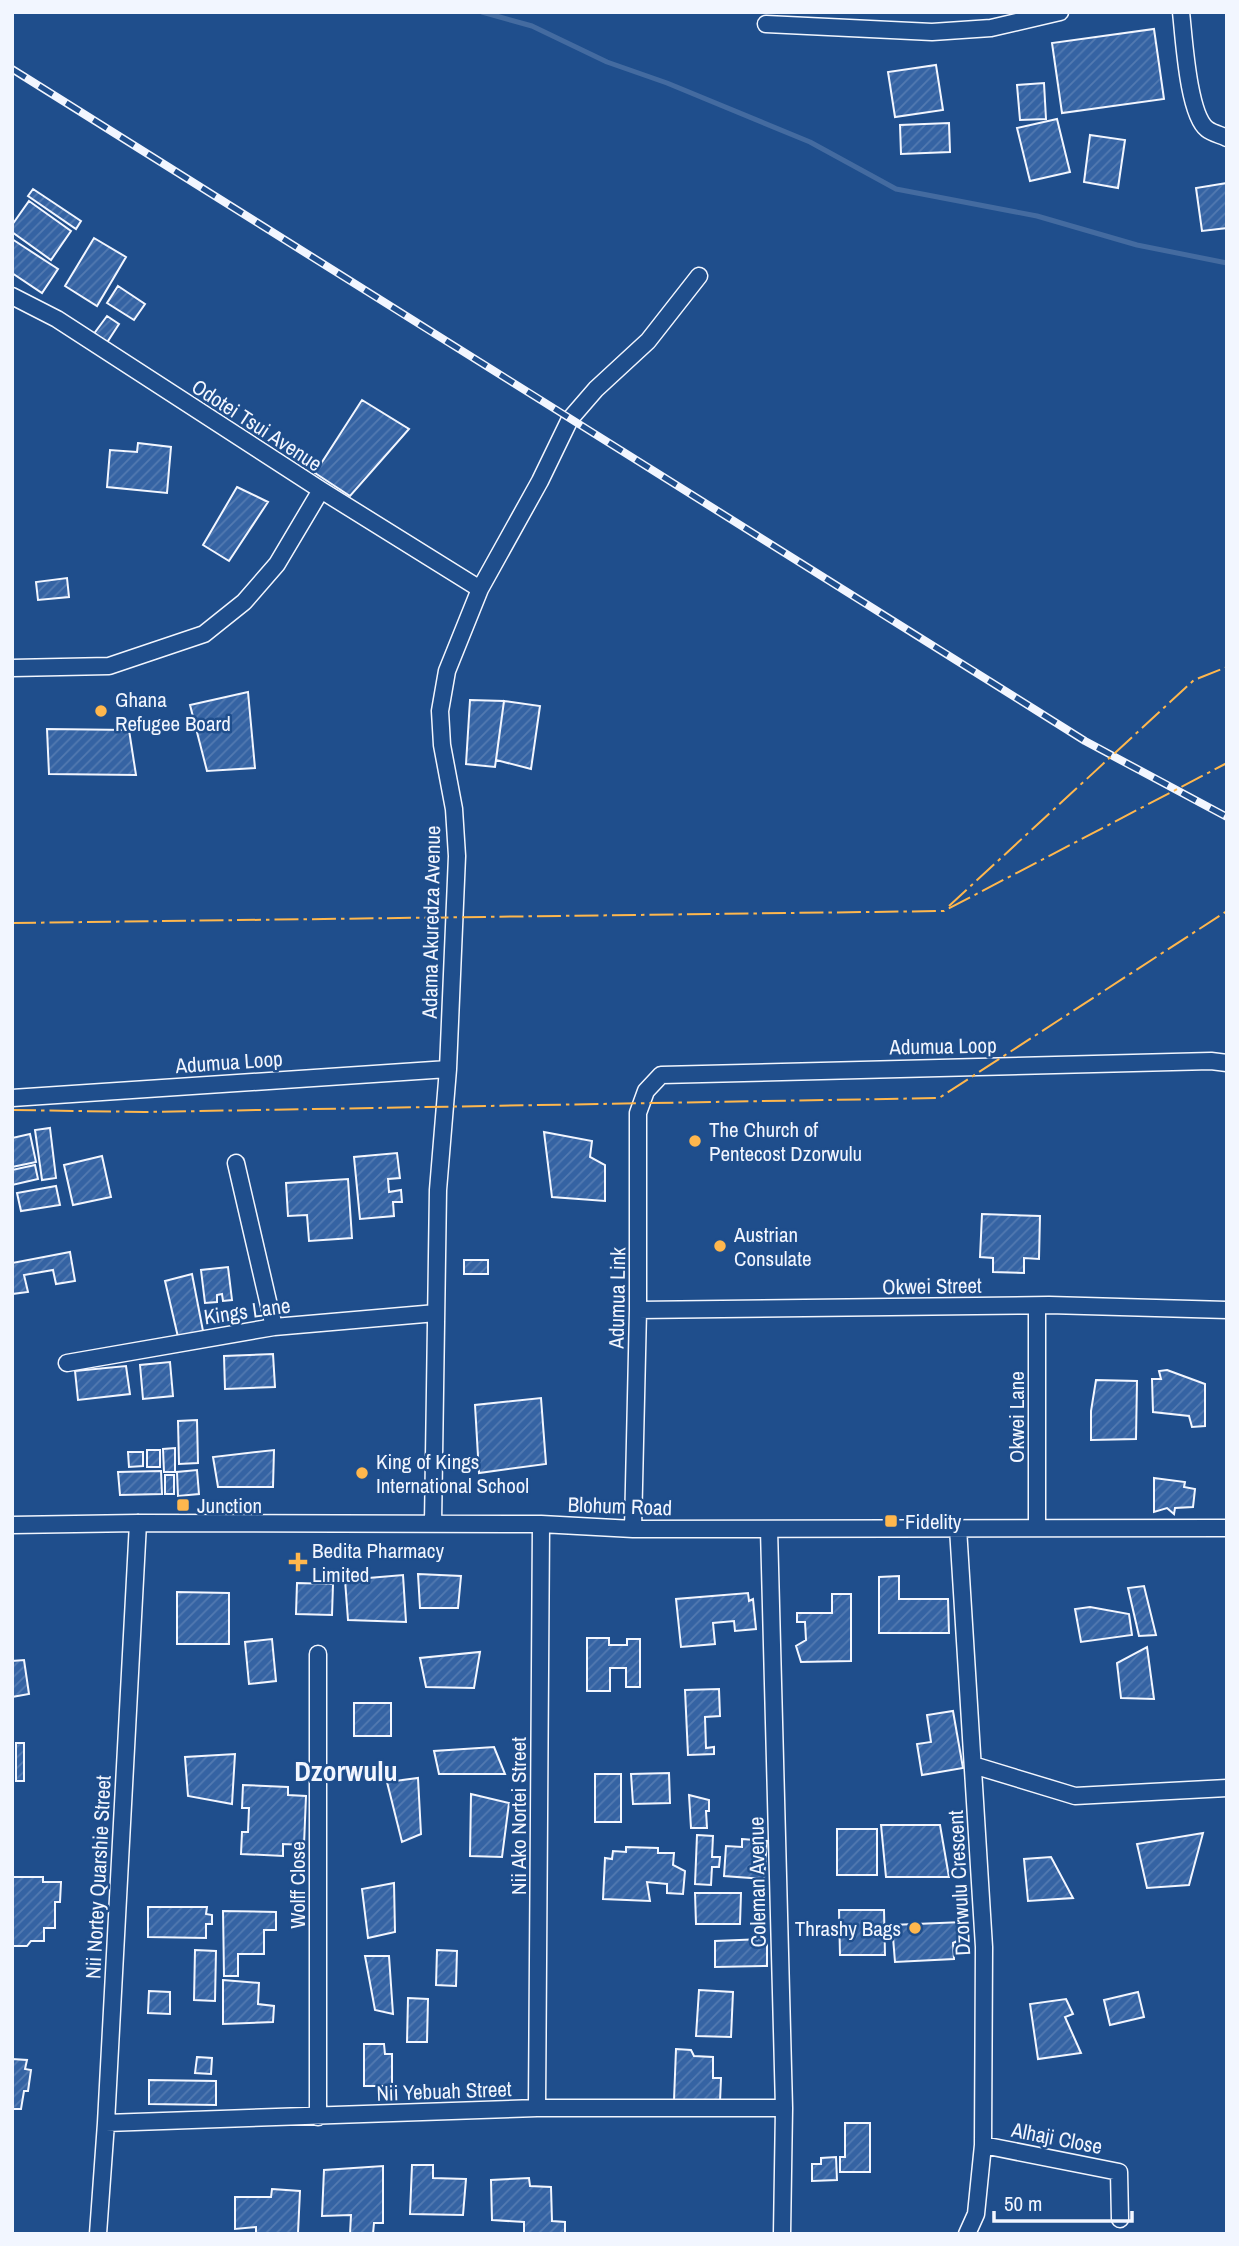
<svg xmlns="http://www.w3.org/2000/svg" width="1239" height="2246" viewBox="0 0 1239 2246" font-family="'Archivo Narrow',sans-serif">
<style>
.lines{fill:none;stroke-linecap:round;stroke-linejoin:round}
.stream{stroke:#446ba0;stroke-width:5}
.building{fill:url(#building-hatch);stroke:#f2f6ff;stroke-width:2}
.minor-casing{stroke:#f2f6ff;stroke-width:19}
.minor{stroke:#1f4e8c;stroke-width:16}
.rail-casing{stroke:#f2f6ff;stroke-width:8}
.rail{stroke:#1f4e8c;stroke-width:5;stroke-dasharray:16;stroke-linecap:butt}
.power{stroke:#ffb74d;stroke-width:2;stroke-dasharray:24 5 3.5 5;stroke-linecap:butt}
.poi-dot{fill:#ffb74d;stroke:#1f4e8c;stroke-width:2.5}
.labels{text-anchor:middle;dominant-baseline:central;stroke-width:5;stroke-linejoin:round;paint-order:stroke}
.street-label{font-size:21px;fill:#f2f6ff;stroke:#1f4e8c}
.poi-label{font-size:21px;fill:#f2f6ff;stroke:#1f4e8c;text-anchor:start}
.district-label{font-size:28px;font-weight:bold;fill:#f2f6ff;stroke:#1f4e8c}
</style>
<defs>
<pattern id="building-hatch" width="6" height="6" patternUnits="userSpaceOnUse" patternTransform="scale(1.75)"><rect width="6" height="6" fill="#3563a3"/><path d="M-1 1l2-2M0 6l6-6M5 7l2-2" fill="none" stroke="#537ab1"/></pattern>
</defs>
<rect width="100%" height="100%" fill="#1f4e8c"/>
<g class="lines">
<!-- stream -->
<path class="stream" d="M482,12l50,14 75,36 60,21 143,59 86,47 141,27 100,29 90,18"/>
</g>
<!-- building -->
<path class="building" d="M1154,29l10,70 -102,14 -10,-70z
M936,65l7,45 -48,7 -7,-45z
M1044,83l2,36 -26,1 -3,-35z
M1057,119l13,53 -40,9 -13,-53z
M949,123l1,29 -49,2 -1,-29z
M1090,135l35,5 -7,48 -34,-6z
M1227,183v45l-25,3 -6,-43z
M33,189l48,32 -5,8 -48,-33z
M29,201l42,30 -20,29 -39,-28v-7z
M94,238l32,19 -29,49 -32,-20z
M12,239l46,30 -16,24 -30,-20z
M118,286l27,18 -11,16 -27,-17z
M107,316l12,8 -13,20 -13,-9z
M362,400l47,29 -59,67 -35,-23z
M138,443l33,4 -4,46 -60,-6 3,-37 27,2z
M237,487l31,15 -39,59 -26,-16z
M67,578l2,19 -31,3 -2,-18z
M248,692l7,76 -48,3 -17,-66z
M470,700l34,1 -9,66 -29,-3z
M504,701l36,5 -9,63 -35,-9z
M47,729l82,1 7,45 -87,-1z
M50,1128l6,50 -14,2 -7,-50z
M544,1132l48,9 -2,16 15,8v36l-53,-4z
M30,1134l6,28 -24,5v-29z
M397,1153l3,25 -12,1 1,13 12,-2 1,12h-9l1,14 -34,3 -6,-62z
M102,1156l9,41 -38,8 -9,-40z
M35,1165l3,14 -26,6v-15z
M348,1179l4,59 -43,3 -2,-26 -19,1 -2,-33z
M56,1186l4,19 -39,6 -4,-18z
M982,1214l58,2 -1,43 -15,-1v15l-31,-1v-14l-13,-1z
M70,1252l5,29 -19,3 -3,-14 -29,5 4,17 -16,2v-31z
M464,1260h24v14h-24z
M228,1267l4,33 -9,1 -1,-7 -5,1v7l-12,1 -4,-33z
M192,1274l11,57 -25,6 -13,-56z
M273,1354l2,33 -50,2 -1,-33z
M170,1362l3,34 -30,3 -3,-34z
M126,1366l4,28 -52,6 -3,-29z
M1167,1370l38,14v42l-13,1 -3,-11 -36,-4 -1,-33h9l-2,-8z
M1096,1380l41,1 -1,58 -45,1v-29z
M541,1398l5,66 -67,9 -4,-68z
M197,1420l1,43 -19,1 -1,-43z
M175,1448v24h-11l-1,-23z
M147,1450h13v17h-13z
M274,1450l-1,37h-55l-5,-30z
M128,1452h15v14l-14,1z
M197,1470l2,24 -21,2 -1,-24z
M161,1471l1,23 -42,1 -2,-23z
M165,1475h9v19h-9z
M1154,1478l31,4 -1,5 11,2 -2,18 -18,1 -1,6 -7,-6 -13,4z
M418,1574l43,2 -3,32h-38z
M403,1575l3,47 -58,-2 -3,-40z
M899,1576v23h49l1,34h-70v-56z
M297,1583l36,1 -1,31 -36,-1z
M1144,1586l12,49 -17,1 -11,-48z
M177,1592l52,1v51h-52z
M748,1593l1,8 4,-2 3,30 -21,2 -1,-10 -21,2 2,21 -34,3 -5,-48z
M832,1594h19v67l-50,1 -5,-16 10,-6 -1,-18h-8v-9h35z
M1090,1607l39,7 3,21 -51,7 -6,-33z
M587,1638h22v7h18v-6h13v48h-14v-19h-16v23h-23z
M272,1639l4,42 -27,3 -4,-42z
M1147,1647l7,52 -33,-1 -4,-35z
M480,1652l-6,36 -48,-1 -6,-29z
M24,1660l5,34 -17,3v-36z
M719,1689l1,27 -15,1 1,31 8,-1v7l-26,1 -3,-65z
M354,1703h37v33h-37z
M953,1711l10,57 -41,7 -5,-31 14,-2 -4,-27z
M16,1743h8v38h-8z
M494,1747l11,27h-66l-5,-23z
M235,1754l-3,50 -44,-8 -3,-39z
M669,1773l1,30 -37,1 -2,-30z
M595,1774h26v48h-26z
M418,1778l3,56 -19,8 -15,-60z
M243,1785l45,2v8l18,1 -2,49 -21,-1v12l-42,-2 1,-22h6l1,-24h-7z
M471,1794l38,9 -7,54 -32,-1z
M689,1795l20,5v11h-3l1,17h-16z
M881,1825h59l9,52h-63z
M837,1829h40v46h-40z
M1203,1833l-14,52 -42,3 -10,-44z
M697,1835l16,1 -1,21h8l-1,10h-7l-1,18 -16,-1z
M742,1839l25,2 -3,38 -40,-3 2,-30 16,1z
M626,1847l32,1v5h16l-1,12 12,6 -2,23 -16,-1v-9l-20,-2 3,19 -47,-2 2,-41 7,1 1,-8 13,1z
M1051,1857l22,41 -45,3 -4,-42z
M12,1877h31v5h18l-1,20h-5v26h-11v13h-13l-4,5h-15z
M394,1883l1,49 -27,6 -6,-49z
M695,1893h46l-1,31h-44z
M148,1907h59l-1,7 6,1v9h-6v14l-58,-1z
M839,1910h45l1,45h-45z
M223,1911l53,1v18h-12v24h-26v22h-14z
M963,1922l1,16 -11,5 1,16 -59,3 -3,-37z
M767,1939v27l-52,1v-26z
M195,1950l21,1 -1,50 -21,-1z
M437,1950l20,1 -1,35 -20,-1z
M365,1956h24l4,58 -18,-4z
M223,1980l36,3 -1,21 16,2 -1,16 -50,2z
M699,1990l34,2 -2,45 -35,-1z
M149,1991l21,1v22l-22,-1z
M1138,1992l6,25 -34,8 -6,-25z
M408,1998l20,1 -1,43h-20z
M1066,1999l7,15 -8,3 16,36 -43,6 -8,-55z
M364,2044h20l1,10h7v32h-28z
M676,2049l15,1 3,6 19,1v21h8l-1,24 -46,-2z
M197,2057l15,1 -1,16 -16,-1z
M12,2059l15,1 -2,9 6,1 -3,21h-4l-3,18h-9z
M149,2080l67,1v24l-67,-1z
M845,2123h25v49h-30v-15h5z
M836,2157l1,23 -25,1v-17h9v-6z
M412,2165h21v13l33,1 -3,36 -53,-1z
M383,2166v57h-9l-1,11h-23l1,-19 -29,1 2,-46z
M529,2178l1,8 21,1 1,34 13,1v12h-41v-12l-32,-2 -1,-40z
M272,2189l28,2 -2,42h-42v-6l-21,2v-32h36z"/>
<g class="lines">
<defs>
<path id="minor" d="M1181,12c3,26 7,102 26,117 5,4 14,6 20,9
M766,24l166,8 59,-4 69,-16
M12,296l45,23 264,171 159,99
M12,668l97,-2 95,-32 40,-32 33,-38 44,-74
M12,1098l436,-29
M236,1163l38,164
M1037,1306v222
M638,1310l411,-5 178,5
M67,1363l207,-36 162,-14
M433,1524l5,-334 10,-121 9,-213 -3,-47 -12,-64 -2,-34 7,-40 33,-82 60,-108 30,-62 26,-30 52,-48 51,-65
M12,1525l126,-2 403,1 92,5 594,-1
M958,1528l26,419 -1,198 -7,69 -9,20
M633,1529l5,-219v-197l8,-22 15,-16 550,-14 16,2
M769,1529l15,579 -2,126
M318,1654v463
M973,1765l102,31 152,-8
M537,2108l4,-584
M106,2123l431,-15h247
M983,2145l136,27 1,47
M98,2234l8,-111 32,-600"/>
</defs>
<!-- minor casing -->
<use href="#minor" class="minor-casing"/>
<!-- minor -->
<use href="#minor" class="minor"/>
<defs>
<path id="rail" d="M12,69l1073,672 142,76"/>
</defs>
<!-- rail casing -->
<use href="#rail" class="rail-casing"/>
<!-- rail -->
<use href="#rail" class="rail"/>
<!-- power -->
<path class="power" d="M949,906l245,-226 33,-13
M12,923l932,-12 283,-148
M12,1110l133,2 794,-14 288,-187"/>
</g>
<!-- markers -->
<g class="poi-dot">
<circle cx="101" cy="711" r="7"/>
<circle cx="695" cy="1141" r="7"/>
<circle cx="720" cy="1246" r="7"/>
<circle cx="362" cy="1473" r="7"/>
<rect x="176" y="1498" width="14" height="14" rx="3.5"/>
<rect x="884" y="1514" width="14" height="14" rx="3.5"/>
<path d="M294.5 1551.5h7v7h7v7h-7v7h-7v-7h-7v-7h7z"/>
<circle cx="915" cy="1928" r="7"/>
</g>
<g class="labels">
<!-- street labels -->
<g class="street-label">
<text transform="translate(257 425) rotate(33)">Odotei Tsui Avenue</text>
<text transform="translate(431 922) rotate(-89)">Adama Akuredza Avenue</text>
<text transform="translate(943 1046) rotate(-1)">Adumua Loop</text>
<text transform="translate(229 1062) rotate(-4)">Adumua Loop</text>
<text transform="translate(932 1286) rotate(-1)">Okwei Street</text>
<text transform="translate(617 1298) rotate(-89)">Adumua Link</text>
<text transform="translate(247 1311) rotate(-8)">Kings Lane</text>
<text transform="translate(1016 1417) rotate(-90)">Okwei Lane</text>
<text transform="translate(620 1506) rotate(2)">Blohum Road</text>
<text transform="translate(518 1816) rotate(-90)">Nii Ako Nortei Street</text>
<text transform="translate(98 1877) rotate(-87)">Nii Nortey Quarshie Street</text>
<text transform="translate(757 1882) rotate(-91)">Coleman Avenue</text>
<text transform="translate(959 1883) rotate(-93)">Dzorwulu Crescent</text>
<text transform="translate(297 1885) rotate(-90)">Wolff Close</text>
<text transform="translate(444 2091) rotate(-2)">Nii Yebuah Street</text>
<text transform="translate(1057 2138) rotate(11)">Alhaji Close</text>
</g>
<!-- poi labels -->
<g class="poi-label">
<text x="115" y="699">Ghana<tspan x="115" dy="24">Refugee Board</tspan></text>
<text x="709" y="1129">The Church of<tspan x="709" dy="24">Pentecost Dzorwulu</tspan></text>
<text x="734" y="1234">Austrian<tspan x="734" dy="24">Consulate</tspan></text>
<text x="376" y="1461">King of Kings<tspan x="376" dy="24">International School</tspan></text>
<text x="197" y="1505">Junction</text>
<text x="905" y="1521">Fidelity</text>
<text x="312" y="1550">Bedita Pharmacy<tspan x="312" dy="24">Limited</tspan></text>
<text x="901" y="1928" text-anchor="end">Thrashy Bags</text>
</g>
<!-- district labels -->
<g class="district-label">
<text x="346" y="1771">Dzorwulu</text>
</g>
</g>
<!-- border -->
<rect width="1239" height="2246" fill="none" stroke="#f2f6ff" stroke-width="28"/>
<!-- scale -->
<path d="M994 2211v10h138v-10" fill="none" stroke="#f2f6ff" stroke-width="3.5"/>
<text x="1004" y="2211" font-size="21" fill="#f2f6ff" stroke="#1f4e8c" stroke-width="5" paint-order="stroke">50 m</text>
</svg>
